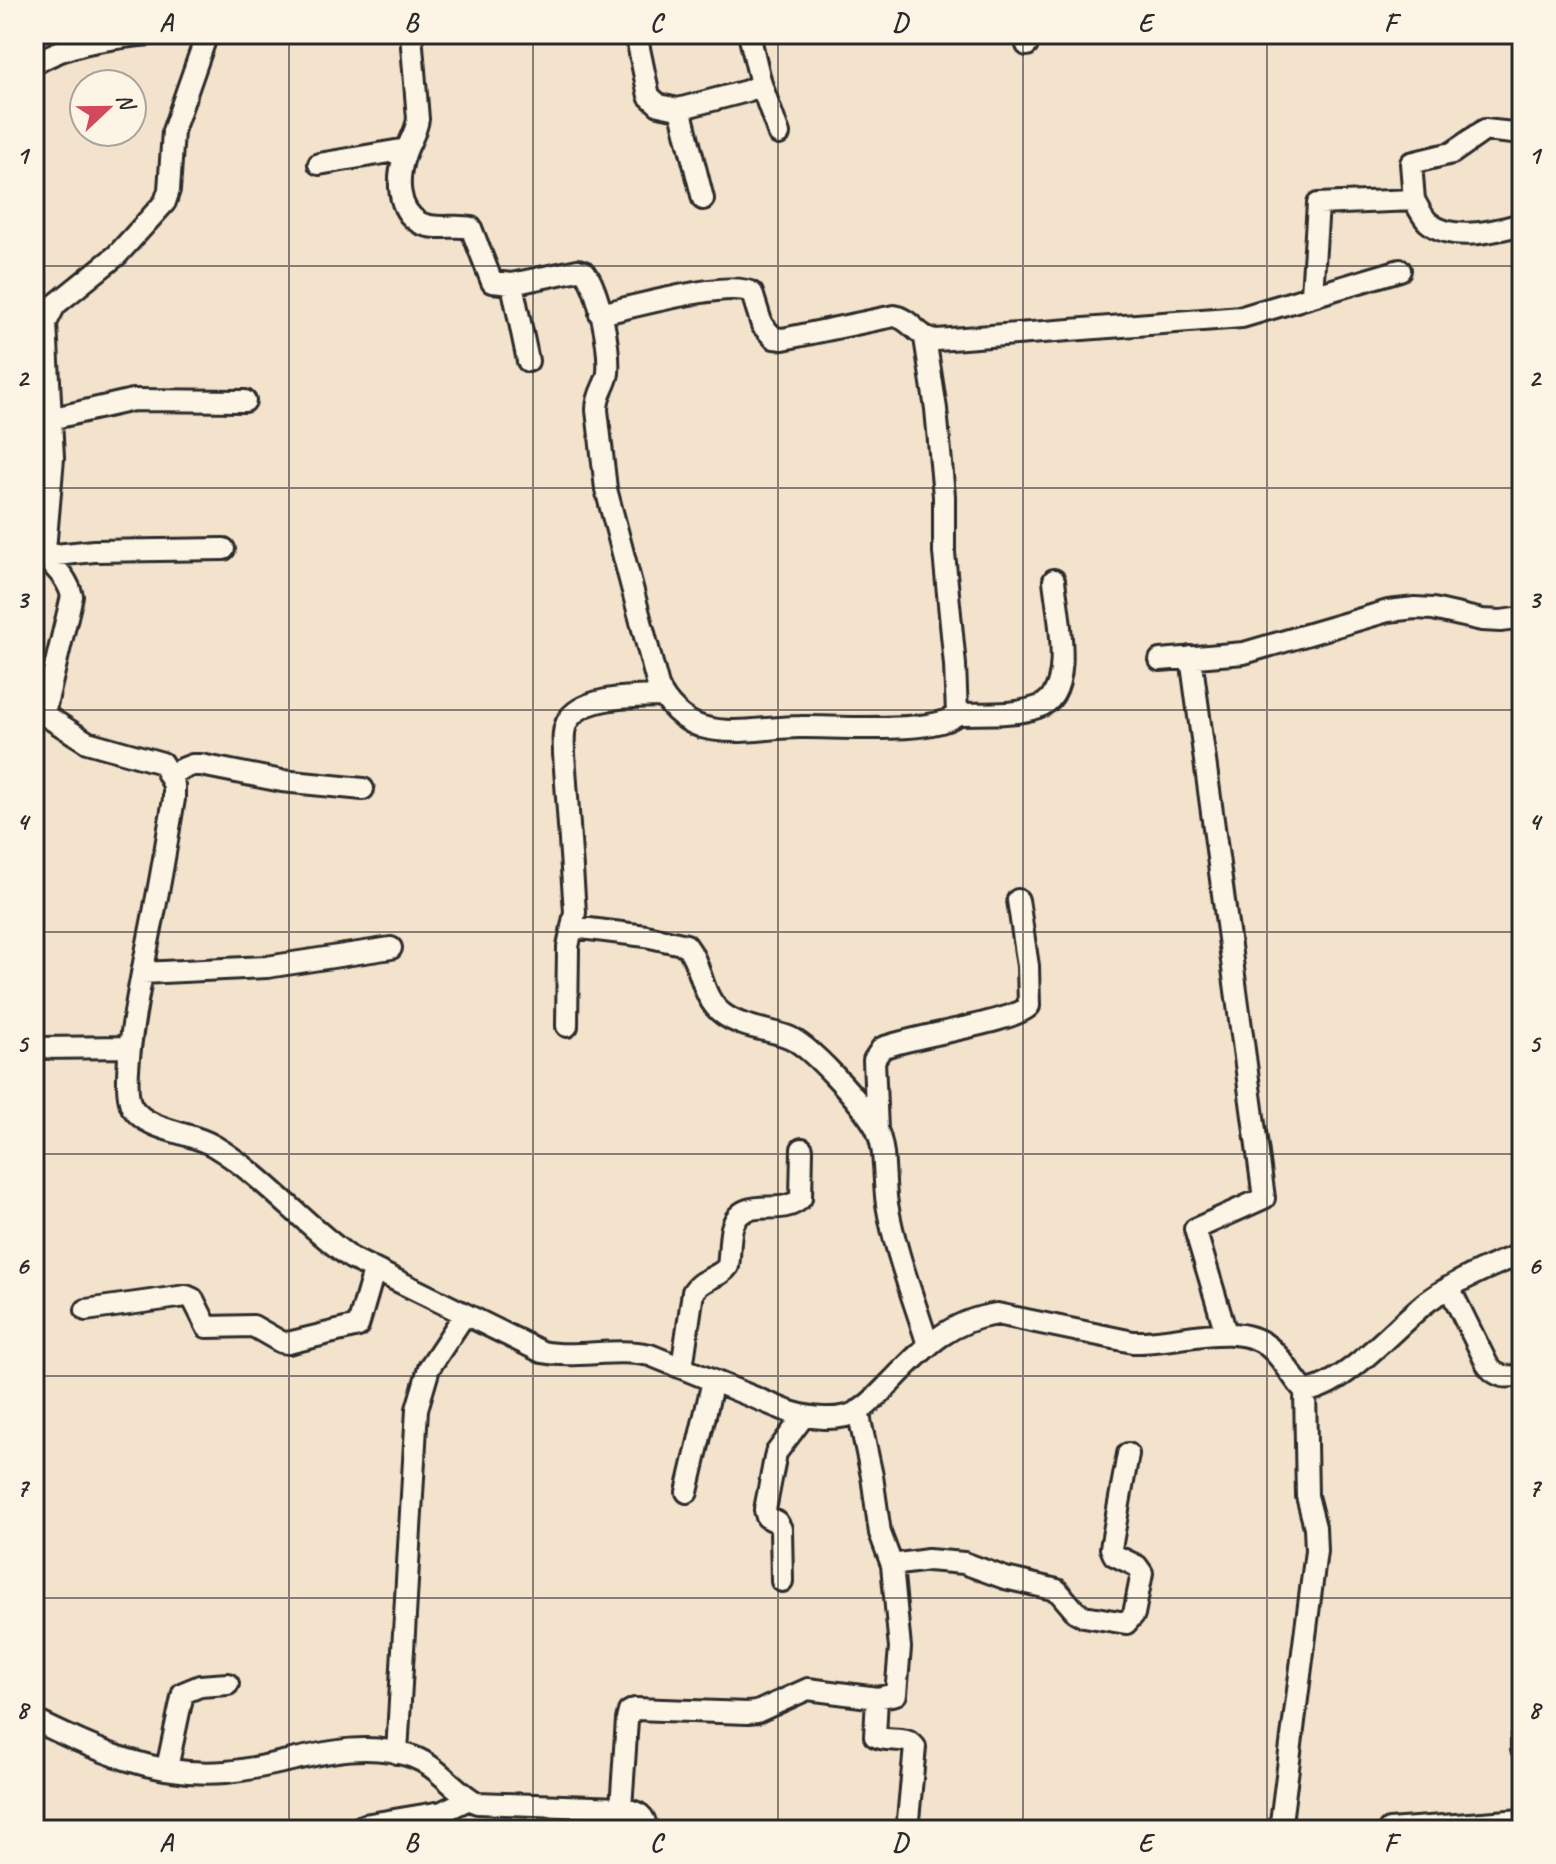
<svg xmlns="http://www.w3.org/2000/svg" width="1556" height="1864" viewBox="0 0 1556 1864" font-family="Caveat,sans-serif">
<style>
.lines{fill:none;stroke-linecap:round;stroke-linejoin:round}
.street-casing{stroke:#2b2b2b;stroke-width:26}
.street{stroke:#fcf5e5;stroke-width:20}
.grid{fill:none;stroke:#2b2b2b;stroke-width:2;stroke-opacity:0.55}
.neatline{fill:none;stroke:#2b2b2b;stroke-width:3}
.grid-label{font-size:26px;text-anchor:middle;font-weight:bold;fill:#2b2b2b}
</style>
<rect width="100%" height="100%" fill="#f4e3cc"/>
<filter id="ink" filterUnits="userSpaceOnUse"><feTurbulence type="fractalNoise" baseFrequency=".0125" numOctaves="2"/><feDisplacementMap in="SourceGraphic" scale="16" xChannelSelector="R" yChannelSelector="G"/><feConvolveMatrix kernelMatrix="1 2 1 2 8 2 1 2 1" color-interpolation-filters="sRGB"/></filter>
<g filter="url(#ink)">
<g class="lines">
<defs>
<path id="street" d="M411,34l7,85c-2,14 -9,23 -13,35 -8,23 -9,56 15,69 16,8 34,1 51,5l21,54 20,2 66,-14 7,2c15,21 25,76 23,101 -2,13 -11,20 -11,37l9,79 52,197c8,18 25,35 44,41 33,9 65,0 98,0 31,-1 138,8 157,-13l-2,-49 -11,-112v-57l-8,-87 -11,-71
M636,34l13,62 10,9 19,4 4,7 21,83
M1024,34l3,11
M34,64c36,-22 74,-25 115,-30
M761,84l18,50
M678,109l69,-18 14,-7 -12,-50
M319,164l88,-15
M1414,200c4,7 8,16 14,22 24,21 67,9 94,2
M512,284l16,77
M1312,294l6,-90 96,-4 -3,-37 41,-10 33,-23 37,4
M600,314c29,-6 129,-35 152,-21l10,32 12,13 9,1 111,-23c18,3 24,23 43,24l305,-23 158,-47
M50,419l83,-19 112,1
M46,556l48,-5 130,-2
M1191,657l73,541 -69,31 31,104
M1160,660l84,-7 144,-42 27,-3 18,1 49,11 19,1 21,-3
M40,712l47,30 75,21 12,22v14c-6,34 -11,69 -18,103 -6,36 -40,178 -24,205 16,25 58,24 82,39 50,30 89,78 137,112l191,94c36,7 72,-5 108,3l140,57c20,6 48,10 67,0 13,-7 23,-19 33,-29 33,-34 58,-62 107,-69l136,28c41,2 104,-23 136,5 15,12 23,31 36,44 40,-4 91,-66 123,-90 29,-21 61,-35 94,-47
M957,714c25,-1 56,2 81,-7 39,-13 19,-95 16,-127
M34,715l12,-10 26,-109c-6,-24 -22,-27 -27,-46l8,-92 -7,-135 9,-18 62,-50 48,-53 4,-12 4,-59 34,-97
M169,774l23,-9h9l81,16 81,8
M573,927l73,9 40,9c17,21 14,52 37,69 17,13 43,15 63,22 24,8 76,68 89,90 12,22 8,54 12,78 8,48 27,95 41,141
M142,973l125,-6 124,-19
M567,1026l1,-79 7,-35 -11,-158c0,-11 -2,-22 3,-32 14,-27 70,-25 95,-26
M35,1048l95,-1
M877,1130l-3,-70 8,-12c29,-12 133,-26 147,-42l-1,-40 -10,-66
M1449,1287l39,79c10,12 18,12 34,9
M86,1310l100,-14 7,3 14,28 46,-1 28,16 7,1 70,-17 16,-55
M682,1368l11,-76c9,-15 26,-13 35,-26 2,-12 1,-26 4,-38 10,-35 49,-9 69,-30l1,-49
M687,1492l26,-111
M892,1565l36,-5 36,3 41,15 52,12 19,22 8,4 42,7 8,-9 8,-41 -5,-7 -23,-11 -3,-7 17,-94
M782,1581l-1,-52 -4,-7 -10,-5 -2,-7 11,-57 28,-37
M877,1698l-2,38c13,7 31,-1 40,11l-8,83
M34,1720c62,30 121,58 192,52 61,-5 126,-38 187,-15 25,9 40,33 64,46l144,5c15,4 25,5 25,22
M1522,1738v11
M397,1753l20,-344 12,-41 36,-54
M167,1768l16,-75 17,-7 28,-2
M621,1808l6,-88 2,-8 6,-3 113,4 9,-1 51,-23 69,9 19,-4 4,-46 -8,-83 -12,-32 -8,-57 -14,-65
M356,1830l8,-5 78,-13 27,-13
M1280,1830l36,-279 -1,-24 -8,-31 -2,-105
M1389,1830l133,-10"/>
</defs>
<!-- street casing -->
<use href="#street" class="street-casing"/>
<!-- street -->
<use href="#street" class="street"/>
</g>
</g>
<!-- grid -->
<path class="grid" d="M289,34v1796M533,34v1796M778,34v1796M1023,34v1796M1267,34v1796M34,266h1488M34,488h1488M34,710h1488M34,932h1488M34,1154h1488M34,1376h1488M34,1598h1488"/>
<!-- margin -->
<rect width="1556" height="1864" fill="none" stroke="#fcf5e5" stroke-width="88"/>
<!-- north arrow -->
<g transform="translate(108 108) rotate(68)"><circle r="38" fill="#fcf5e5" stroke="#a8a49b" stroke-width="2"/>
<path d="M0-6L14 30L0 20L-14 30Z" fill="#d1495b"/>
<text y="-12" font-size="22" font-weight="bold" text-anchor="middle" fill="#2b2b2b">N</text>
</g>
<rect x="44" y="44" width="1468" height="1776" class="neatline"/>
<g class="grid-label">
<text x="166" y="31">A</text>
<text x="411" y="31">B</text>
<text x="656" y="31">C</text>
<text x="900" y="31">D</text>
<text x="1145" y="31">E</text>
<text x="1390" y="31">F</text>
<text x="22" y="164">1</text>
<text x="1534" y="164">1</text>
<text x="22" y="386">2</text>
<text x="1534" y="386">2</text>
<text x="22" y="608">3</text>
<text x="1534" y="608">3</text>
<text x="22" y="830">4</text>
<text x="1534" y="830">4</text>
<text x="22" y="1052">5</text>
<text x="1534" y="1052">5</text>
<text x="22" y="1274">6</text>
<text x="1534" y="1274">6</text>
<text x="22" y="1496">7</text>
<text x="1534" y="1496">7</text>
<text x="22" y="1718">8</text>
<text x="1534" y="1718">8</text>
<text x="166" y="1851">A</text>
<text x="411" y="1851">B</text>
<text x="656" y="1851">C</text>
<text x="900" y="1851">D</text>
<text x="1145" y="1851">E</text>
<text x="1390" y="1851">F</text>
</g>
</svg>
